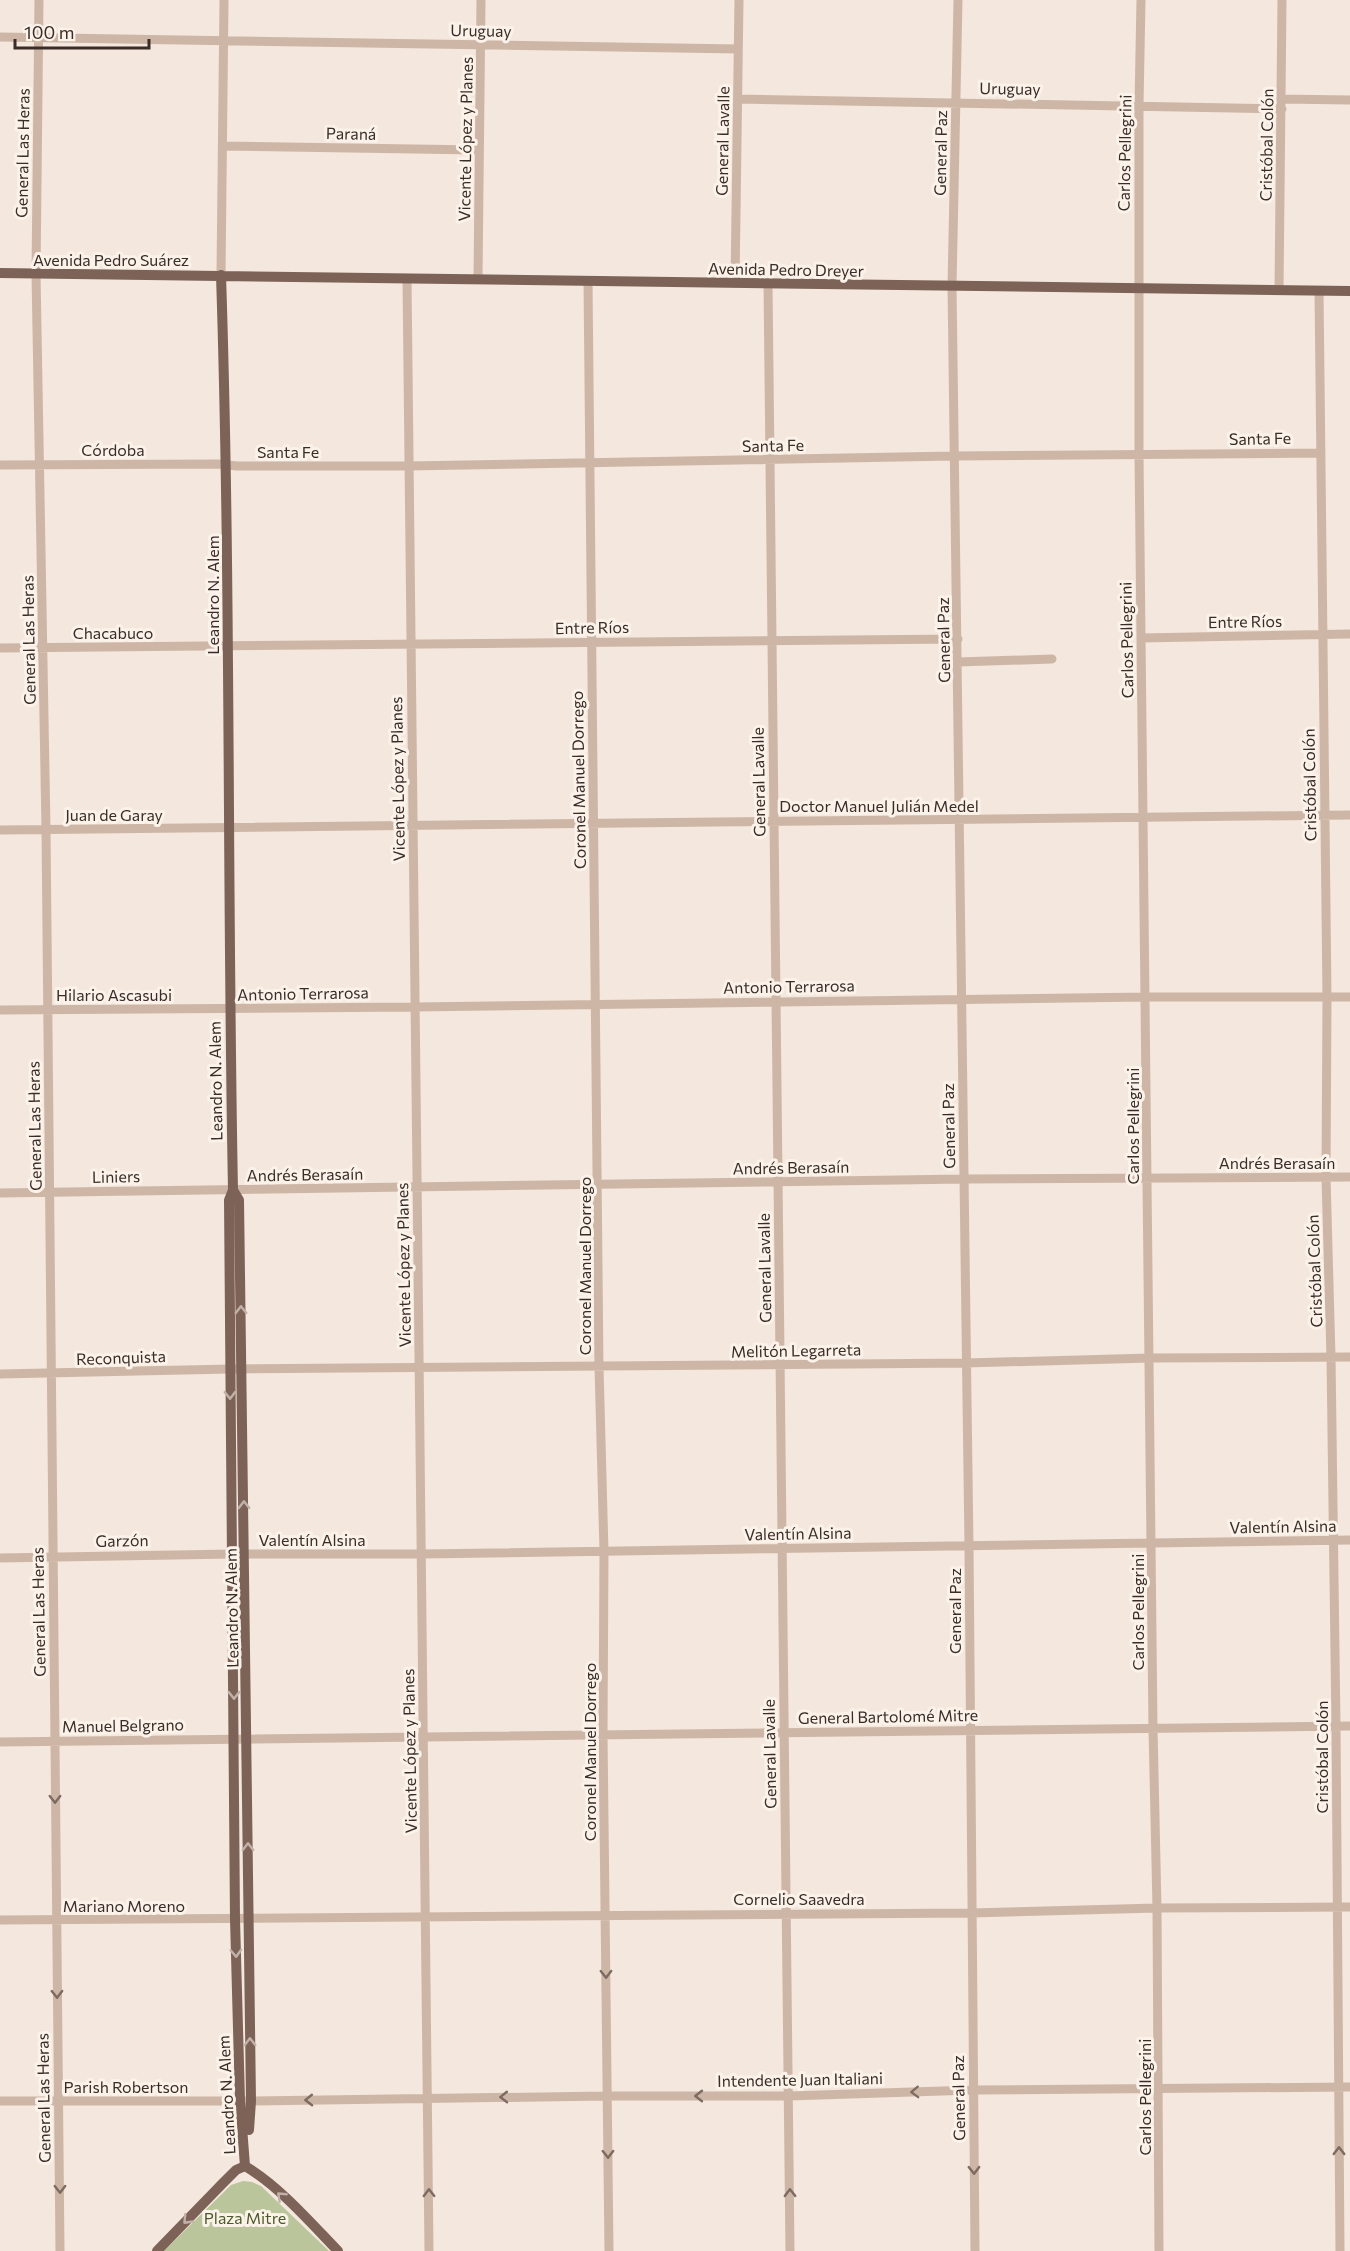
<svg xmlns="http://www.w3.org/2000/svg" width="1350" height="2251" viewBox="0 0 1350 2251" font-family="Commissioner,sans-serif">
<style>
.green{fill:#bac59b}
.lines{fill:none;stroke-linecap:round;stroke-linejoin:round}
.minor{stroke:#ceb6a7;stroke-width:9}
.major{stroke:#7d6258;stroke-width:10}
.oneway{stroke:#c2b1a8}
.oneway2{stroke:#7d6b61}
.labels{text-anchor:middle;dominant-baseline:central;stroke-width:6;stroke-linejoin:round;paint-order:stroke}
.street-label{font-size:16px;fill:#3a2d28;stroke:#fbf2ea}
.park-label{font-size:16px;fill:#4c5b2a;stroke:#fbf2ea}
</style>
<rect width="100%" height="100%" fill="#f4e7dd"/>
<!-- green -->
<path class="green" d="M243,2181l9,1 9,4 68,65h-165l67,-66z"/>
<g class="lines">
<!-- minor -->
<path class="minor" d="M39,0l-3,274 10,555 14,1422
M958,0l-6,286 17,1261 6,704
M1141,0l-2,105v350l14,1273 4,180 2,343
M0,37l738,12
M738,99l544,10
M1282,99l68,1
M223,146l256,4
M221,275l3,-275
M478,278l3,-278
M407,279l22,1972
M588,281l11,1086 5,184 -1,183 6,517
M735,283l4,-283
M768,284l22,1967
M1279,290l3,-290
M1319,291l8,706 -1,180 5,180 5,369 4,525
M0,465l218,-1 19,2h171l546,-10 367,-3
M1141,638l209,-4
M0,648l958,-9
M958,662l94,-3
M0,830l1350,-15
M0,1010l414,-3 732,-10h204
M0,1193l964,-14 386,-2
M0,1374l230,-5 736,-6 184,-5 200,-1
M0,1558l233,-4h189l928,-14
M0,1742l1350,-16
M0,1920l971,-7 186,-5 193,-1
M0,2101h251l356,-5h182l184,-6 377,-3"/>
<!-- major -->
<path class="major" d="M0,273l1350,18
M221,275c10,305 6,610 12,915l-4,10 6,719 5,182 5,65
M233,1190l6,10 12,901 -2,29
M245,2166c35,21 65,56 93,85
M157,2251l65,-67 14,-14 9,-4"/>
</g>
<!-- one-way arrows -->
<defs><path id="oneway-chevron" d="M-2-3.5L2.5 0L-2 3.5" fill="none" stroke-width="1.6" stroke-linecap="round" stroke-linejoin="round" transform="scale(1.5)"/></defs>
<g class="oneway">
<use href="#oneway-chevron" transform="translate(241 1310) rotate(-91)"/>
<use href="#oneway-chevron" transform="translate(230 1395) rotate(89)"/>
<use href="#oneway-chevron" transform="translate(244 1505) rotate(-91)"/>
<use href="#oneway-chevron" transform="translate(234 1695) rotate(90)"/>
<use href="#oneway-chevron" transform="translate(248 1847) rotate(-90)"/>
<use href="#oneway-chevron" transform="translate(236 1953) rotate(88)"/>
<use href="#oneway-chevron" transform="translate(250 2042) rotate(-91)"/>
<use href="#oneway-chevron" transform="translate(281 2196) rotate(-137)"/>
<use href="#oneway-chevron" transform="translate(187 2220) rotate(134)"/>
</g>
<g class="oneway2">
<use href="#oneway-chevron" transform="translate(55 1799) rotate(90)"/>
<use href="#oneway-chevron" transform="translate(606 1974) rotate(89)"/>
<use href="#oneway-chevron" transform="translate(57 1994) rotate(89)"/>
<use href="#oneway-chevron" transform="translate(915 2092) rotate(178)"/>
<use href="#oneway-chevron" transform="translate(699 2096) rotate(-180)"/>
<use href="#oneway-chevron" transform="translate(504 2097) rotate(179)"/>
<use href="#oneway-chevron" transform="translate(309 2100) rotate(179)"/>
<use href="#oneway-chevron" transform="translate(1339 2151) rotate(-90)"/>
<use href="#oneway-chevron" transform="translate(608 2154) rotate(89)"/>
<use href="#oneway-chevron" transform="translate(974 2170) rotate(89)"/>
<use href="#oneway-chevron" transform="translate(60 2189) rotate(89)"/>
<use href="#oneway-chevron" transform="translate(429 2193) rotate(-91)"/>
<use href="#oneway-chevron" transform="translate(790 2193) rotate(-91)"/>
</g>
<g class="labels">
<!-- street labels -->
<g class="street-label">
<text transform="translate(481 30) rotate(1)">Uruguay</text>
<text transform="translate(1010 88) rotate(1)">Uruguay</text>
<text transform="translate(351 133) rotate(1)">Paraná</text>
<text transform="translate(465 139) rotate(-89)">Vicente López y Planes</text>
<text transform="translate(722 141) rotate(-89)">General Lavalle</text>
<text transform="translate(1266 145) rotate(-89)">Cristóbal Colón</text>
<text transform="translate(22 153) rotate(-89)">General Las Heras</text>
<text transform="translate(940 153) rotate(-89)">General Paz</text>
<text transform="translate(1124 153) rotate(-89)">Carlos Pellegrini</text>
<text x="111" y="259">Avenida Pedro Suárez</text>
<text transform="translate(786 269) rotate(1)">Avenida Pedro Dreyer</text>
<text transform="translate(1260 438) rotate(-1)">Santa Fe</text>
<text transform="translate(773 445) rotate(-1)">Santa Fe</text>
<text x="113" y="449">Córdoba</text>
<text x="288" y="451">Santa Fe</text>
<text transform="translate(212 595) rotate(-90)">Leandro N. Alem</text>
<text transform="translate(1245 621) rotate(-1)">Entre Ríos</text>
<text transform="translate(592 627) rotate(-1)">Entre Ríos</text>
<text x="113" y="632">Chacabuco</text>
<text transform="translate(28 640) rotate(-91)">General Las Heras</text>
<text transform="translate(943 640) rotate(-91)">General Paz</text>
<text transform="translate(1126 640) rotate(-91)">Carlos Pellegrini</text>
<text transform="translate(397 779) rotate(-91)">Vicente López y Planes</text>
<text transform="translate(578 780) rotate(-91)">Coronel Manuel Dorrego</text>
<text transform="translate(758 782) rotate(-91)">General Lavalle</text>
<text transform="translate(1309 785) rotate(-91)">Cristóbal Colón</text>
<text x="879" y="805">Doctor Manuel Julián Medel</text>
<text x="114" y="814">Juan de Garay</text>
<text transform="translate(789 986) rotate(-1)">Antonio Terrarosa</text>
<text transform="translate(303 993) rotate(-1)">Antonio Terrarosa</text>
<text x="114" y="994">Hilario Ascasubi</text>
<text transform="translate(215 1081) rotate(-91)">Leandro N. Alem</text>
<text transform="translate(34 1126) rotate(-91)">General Las Heras</text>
<text transform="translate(948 1126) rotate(-91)">General Paz</text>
<text transform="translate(1132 1126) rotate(-90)">Carlos Pellegrini</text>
<text x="1277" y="1162">Andrés Berasaín</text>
<text transform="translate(791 1167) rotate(-1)">Andrés Berasaín</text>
<text transform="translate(305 1174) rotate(-1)">Andrés Berasaín</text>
<text transform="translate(116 1176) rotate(-1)">Liniers</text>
<text transform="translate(403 1265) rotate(-91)">Vicente López y Planes</text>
<text transform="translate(584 1266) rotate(-90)">Coronel Manuel Dorrego</text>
<text transform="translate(764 1268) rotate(-91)">General Lavalle</text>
<text transform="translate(1314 1271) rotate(-92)">Cristóbal Colón</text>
<text transform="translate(796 1350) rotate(-1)">Melitón Legarreta</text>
<text transform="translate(121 1357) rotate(-2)">Reconquista</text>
<text transform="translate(1283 1526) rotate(-1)">Valentín Alsina</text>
<text transform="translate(798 1533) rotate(-1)">Valentín Alsina</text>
<text x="312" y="1539">Valentín Alsina</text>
<text transform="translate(122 1540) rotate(-1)">Garzón</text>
<text transform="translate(231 1608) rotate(-91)">Leandro N. Alem</text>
<text transform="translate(954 1611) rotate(-90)">General Paz</text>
<text transform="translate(38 1612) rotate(-91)">General Las Heras</text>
<text transform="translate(1137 1612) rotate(-90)">Carlos Pellegrini</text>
<text transform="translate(888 1716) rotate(-1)">General Bartolomé Mitre</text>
<text transform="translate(123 1725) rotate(-1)">Manuel Belgrano</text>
<text transform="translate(409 1751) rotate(-91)">Vicente López y Planes</text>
<text transform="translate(589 1752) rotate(-90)">Coronel Manuel Dorrego</text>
<text transform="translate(769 1754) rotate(-91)">General Lavalle</text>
<text transform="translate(1321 1757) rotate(-90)">Cristóbal Colón</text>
<text x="799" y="1898">Cornelio Saavedra</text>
<text x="124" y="1905">Mariano Moreno</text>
<text transform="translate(800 2079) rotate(-1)">Intendente Juan Italiani</text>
<text x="126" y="2086">Parish Robertson</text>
<text transform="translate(226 2095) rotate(-93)">Leandro N. Alem</text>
<text transform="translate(1144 2097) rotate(-90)">Carlos Pellegrini</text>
<text transform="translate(43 2098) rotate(-91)">General Las Heras</text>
<text transform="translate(958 2098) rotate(-91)">General Paz</text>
</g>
<!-- park labels -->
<g class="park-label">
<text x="245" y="2217">Plaza Mitre</text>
</g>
</g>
<!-- scale -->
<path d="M15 39v9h134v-9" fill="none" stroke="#3a2d28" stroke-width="3"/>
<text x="24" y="39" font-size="18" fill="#3a2d28" stroke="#fbf2ea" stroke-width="4.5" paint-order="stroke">100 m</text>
</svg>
